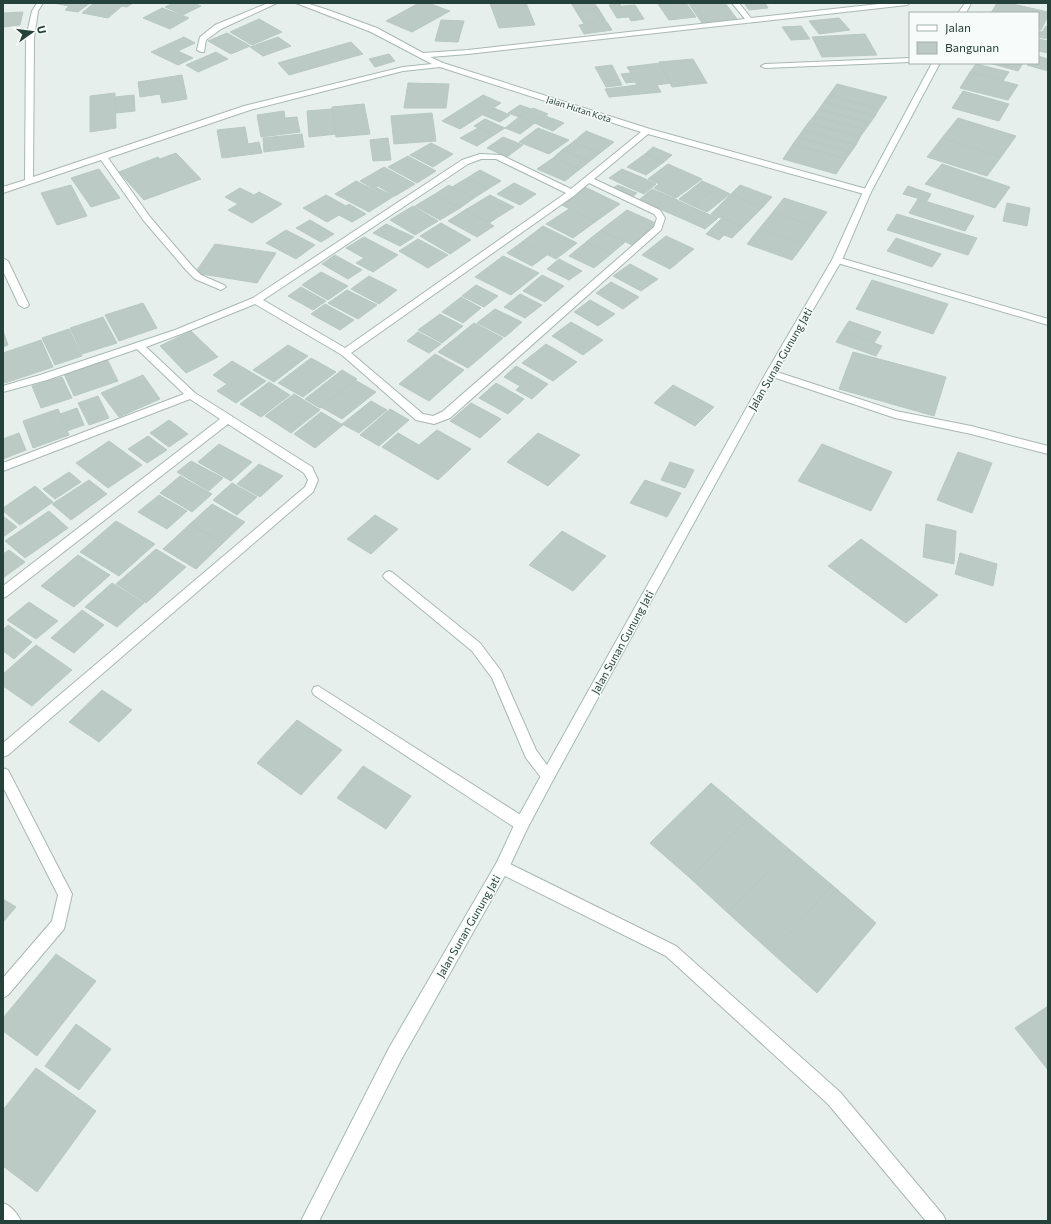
<svg xmlns="http://www.w3.org/2000/svg" width="1051" height="1224" viewBox="0 0 1051 1224" font-family="Commissioner,sans-serif">
<style>
.building{fill:#bbcac4;stroke:#b8c9c2}
.lines{fill:none;stroke-linecap:round;stroke-linejoin:round}
.lane-casing{stroke:#a8b8b2;stroke-width:2}
.street-casing{stroke:#a8b8b2;stroke-width:2}
.secondary-casing{stroke:#a4bbb3;stroke-width:2}
.lane{fill:#fff;fill-rule:evenodd}
.street{fill:#fff;fill-rule:evenodd}
.secondary{fill:#fff;fill-rule:evenodd}
.labels{text-anchor:middle;dominant-baseline:central;stroke-width:3;stroke-linejoin:round;paint-order:stroke}
.far-street-label{font-size:9px;fill:#24423a;stroke:#f7fbf9}
.street-label{font-size:11px;fill:#24423a;stroke:#f7fbf9}
</style>
<rect width="100%" height="100%" fill="#e6efeb"/>
<!-- building -->
<path class="building" d="M53,3h37l-12,9 -13,-2 4,-4z
M94,3h39l-6,4 -5,-1 -14,12 -26,-5z
M173,3h20l8,3 -18,9 -18,-8z
M419,3h9l22,8 -38,21 -26,-11z
M490,3h36l9,22 -36,3z
M571,3h23l4,5 -22,3z
M686,3l10,14 -27,3 -11,-16z
M698,3h27l12,16 -35,4 -13,-19z
M744,3h21l3,5 -19,2z
M997,3h11l40,9v4l-7,14 -3,-1v-16h-47z
M620,4l8,13 -11,1 -8,-13z
M635,5l9,14 -13,2 -9,-15z
M162,8l27,10 -19,11 -27,-11z
M598,8l8,13 -22,3 -8,-13z
M23,12l-3,13 -17,2v-14z
M839,18l11,12 -31,4 -10,-13z
M259,19l23,13 -30,13 -22,-13z
M441,20l23,1 -6,21 -23,-1z
M607,22l5,8 -28,4 -5,-9z
M801,26l9,13 -19,1 -9,-13z
M1046,26l2,1v12l-10,-2v-6l4,1z
M227,33l23,13 -19,8 -23,-13z
M865,34l12,21 -55,2 -10,-20z
M184,37l11,6 -17,8 15,7 -15,7 -27,-13z
M278,37l13,9 -28,10 -13,-9z
M1038,39l10,2v12l-10,-2z
M351,42l12,12 -74,21 -11,-12z
M216,52l12,7 -30,13 -12,-7z
M389,54l6,7 -20,6 -6,-8z
M1038,56l10,3v12l-21,-6 2,-2h9z
M693,59l14,24 -35,4 -13,-25z
M660,63l11,20 -14,2 4,7 -52,5 -4,-8 32,-4 -2,-3 -9,1 -5,-9 10,-1 -4,-6z
M989,63h34l-5,8z
M976,64l33,8 -6,9 -33,-9z
M612,65l10,20 -16,2 -11,-20z
M970,72l33,9 15,4 -10,15 -48,-12z
M182,75l5,24 -25,4 -2,-9 -20,3 -2,-15z
M408,83l41,1 -3,24h-42z
M837,84l50,13 -8,12 -50,-14z
M963,91l46,13 -10,17 -47,-13z
M115,93l1,35 -26,4v-36z
M134,95l1,16 -19,2 -1,-16z
M483,95l18,8 -41,26 -18,-8z
M829,95l50,14 -4,7 -51,-14z
M824,102l51,14 -5,7 -51,-14z
M364,104l6,30 -34,3 -4,-30z
M520,105l11,4 -12,8 -11,-4z
M494,108l16,7 -10,7 -17,-7z
M533,108l15,6 -13,9 -16,-6z
M332,109l4,25 -27,3 -2,-26z
M819,109l51,14 -5,7 -51,-14z
M284,111l1,7 12,-1 3,15 -39,5 -4,-22z
M432,113l4,28 -42,3 -3,-28z
M545,116l9,3 -11,8 -8,-4z
M814,116l51,14 -5,7 -52,-14z
M519,117l16,6 -15,11 -15,-6z
M958,118l58,18 -15,21 -59,-19z
M485,119l20,9 -11,7 -20,-9z
M554,119l10,4 -11,8 -10,-4z
M808,123l52,14 -4,8 -53,-15z
M245,127l3,17 11,-2 3,11 -40,5 -5,-28z
M478,128l16,7 -17,11 -17,-8z
M538,128l31,12 -20,14 -30,-12z
M803,130l53,15 -5,7 -53,-15z
M586,131l28,11 -14,11 -27,-11z
M302,134l2,13 -40,5 -1,-14z
M503,137l20,8 -16,12 -20,-9z
M798,137l53,15 -5,7 -53,-15z
M388,138l3,22 -18,1 -3,-21z
M942,138l59,19 -14,19 -60,-19z
M573,142l27,11 -10,8 -28,-11z
M431,143l22,11 -20,13 -23,-12z
M793,144l53,15 -10,15 -53,-15z
M653,147l19,8 -8,7 -19,-8z
M562,150l28,11 -10,8 -27,-11z
M176,153l25,26 -57,21 -25,-28 39,-15 2,2z
M645,154l19,8 -18,13 -19,-8z
M408,156l28,15 -19,12 -29,-16z
M553,158l27,11 -15,12 -28,-12z
M668,164l34,15 -26,19 -22,-10 5,-4 -11,-5z
M942,164l68,23 -15,21 -70,-24z
M384,167l31,17 -20,12 -17,-10 -4,3 -14,-8z
M99,169l21,29 -29,9 -20,-29z
M622,169l19,8 -13,10 -19,-9z
M480,170l21,11 -13,8 -21,-11z
M641,177l15,7 -12,10 -16,-7z
M467,178l21,11 -14,9 -22,-11z
M356,181l18,9 3,-2 17,8 -25,16 -34,-18z
M702,181l14,6 -23,19 -14,-7z
M514,183l22,11 -16,11 -23,-11z
M71,185l16,31 -30,9 -16,-32z
M449,185l3,2 22,11 -14,10 -25,-14z
M618,185l19,8 -6,5 -20,-9z
M740,185l32,12 -9,10 -33,-12z
M908,186l23,8 -4,7 -24,-7z
M585,187l35,17 -25,18 -35,-18z
M716,187l14,7 -23,18 -14,-6z
M240,188l14,7 5,-3 23,12 -30,19 -24,-13 10,-6 -13,-7z
M652,189l17,7 -14,11 -16,-7z
M435,194l25,14 -20,12 -25,-14z
M326,195l20,11 3,-2 17,10 -14,8 -13,-7 -12,7 -24,-14z
M490,195l24,12 -25,16 -24,-13z
M730,195l33,12 -20,20 -32,-13z
M669,196l27,13 -13,10 -28,-12z
M784,198l43,14 -11,15 -43,-15z
M918,199l56,17 -9,15 -56,-18z
M1007,203l23,5 -3,18 -24,-5z
M413,206l25,15 -23,14 -25,-15z
M569,209l26,13 -22,16 -27,-14z
M696,209l22,9 -13,11 -22,-10z
M465,210l24,13 5,3 -17,11 -29,-16z
M627,210l31,14 -26,21 -31,-15z
M773,212l43,15 -12,17 -45,-15z
M897,214l80,24 -9,17 -81,-25z
M722,218l13,6 -16,16 -13,-6z
M310,220l24,14 -13,8 -25,-14z
M441,223l30,17 -21,14 -30,-18z
M386,224l28,13 -14,9 -27,-13z
M735,224l8,3 -11,11 -8,-3z
M543,226l34,17 -21,16 -34,-17z
M759,229l45,15 -12,16 -45,-16z
M286,230l29,15 -19,14 -30,-16z
M601,230l24,12 -14,12 -25,-12z
M666,236l28,13 -24,20 -28,-14z
M364,237l34,18 -25,17 -17,-9 8,-5 -18,-10z
M896,238l45,16 -9,13 -45,-16z
M418,239l30,16 -20,13 -29,-17z
M522,242l25,13 -15,11 -25,-13z
M586,242l25,12 -17,14 -25,-12z
M215,244l61,9 -19,30 -62,-10z
M335,255l27,15 -14,9 -26,-15z
M503,256l36,17 -28,22 -36,-18z
M559,259l23,12 -13,9 -22,-11z
M630,264l28,15 -17,12 -28,-15z
M321,272l27,14 -20,14 -26,-15z
M542,275l22,11 -19,16 -22,-11z
M369,276l28,14 -18,14 -28,-15z
M872,280l76,24 -15,30 -77,-25z
M611,282l28,15 -16,12 -27,-16z
M476,285l22,11 -14,11 -22,-11z
M301,287l25,14 -13,9 -25,-14z
M347,290l30,15 -19,14 -30,-16z
M520,294l22,11 -17,13 -21,-11z
M461,297l20,11 -18,15 -21,-11z
M590,300l25,14 -17,12 -24,-14z
M143,303l14,25 -38,13 -14,-26z
M325,304l29,16 -14,10 -29,-16z
M495,309l27,13 -17,15 -28,-14z
M440,314l23,12 -21,17 -24,-13z
M103,317l14,26 -35,11 -12,-26z
M849,321l32,11 -7,11 -32,-11z
M571,322l32,18 -20,15 -31,-19z
M474,323l29,15 -35,30 -30,-16z
M69,329l13,27 -27,9 -13,-27z
M3,331l5,14 -5,2z
M191,331l27,26 -32,16 -26,-27z
M418,332l23,12 -12,9 -22,-12z
M842,332l32,11 8,3 -6,10 -40,-14z
M41,340l12,27 -48,16 -2,-6v-24z
M546,344l31,18 -24,19 -31,-18z
M288,345l20,11 -34,26 -21,-12z
M853,352l93,25 -12,39 -95,-27z
M435,354l29,16 -35,31 -30,-17z
M311,358l25,14 -33,25 -25,-14z
M107,359l11,22 -44,15 -10,-22z
M232,361l34,20 -30,22 -19,-12 10,-7 -14,-9z
M516,366l32,18 -16,15 -16,-9 4,-4 -16,-9z
M342,370l15,9 -37,29 -15,-9z
M143,375l17,24 -41,18 -18,-24z
M62,377l10,21 -31,10 -9,-22z
M355,380l21,12 -34,27 -21,-12z
M269,382l21,13 -29,22 -21,-13z
M496,383l28,16 -16,15 -29,-16z
M673,385l41,22 -19,19 -41,-23z
M294,394l26,16 -29,23 -26,-17z
M98,396l11,22 -20,7 -11,-22z
M371,401l16,9 -28,23 -17,-9z
M471,403l30,16 -21,19 -30,-17z
M77,408l7,17 -17,6 -7,-17z
M58,409l11,26 -36,13 -10,-27z
M390,409l19,11 -30,26 -19,-11z
M321,412l22,13 -28,23 -21,-14z
M169,420l19,14 -19,13 -19,-14z
M437,430l34,19 -33,31 -56,-33 16,-14 21,12z
M19,433l7,17 -23,9v-20z
M538,433l42,22 -32,31 -41,-24z
M148,436l19,14 -20,13 -19,-14z
M109,441l33,24 -34,23 -32,-25z
M219,444l33,18 -21,19 -33,-19z
M822,444l70,28 -21,39 -73,-30z
M958,452l34,11 -20,50 -35,-13z
M191,461l32,17 -14,13 -32,-19z
M670,462l24,8 -9,18 -24,-8z
M259,464l24,12 -23,21 -23,-13z
M69,472l12,10 -26,17 -12,-10z
M180,476l32,18 -20,18 -32,-19z
M89,480l18,14 -36,26 -19,-16z
M645,480l36,13 -14,24 -37,-14z
M232,483l25,14 -20,18 -24,-15z
M35,486l18,16 -33,23 -17,-14v-3z
M159,495l28,16 -20,18 -29,-17z
M212,504l33,18 -22,21 -33,-19z
M49,511l19,17 -43,30 -20,-17z
M375,515l23,14 -27,25 -24,-15z
M3,516l14,11 -14,10z
M116,521l39,23 -36,32 -39,-24z
M190,524l33,19 -27,26 -33,-20z
M926,524l30,7 -2,33 -31,-7z
M562,531l44,25 -33,35 -44,-26z
M861,539l77,56 -32,28 -78,-57z
M156,549l30,18 -40,36 -30,-19z
M9,550l16,12 -22,16v-24z
M960,553l37,11 -4,22 -38,-12z
M78,555l32,20 -36,32 -33,-21z
M112,583l32,20 -27,24 -32,-20z
M29,602l29,19 -22,18 -29,-19z
M82,610l22,15 -30,28 -23,-15z
M8,625l24,17 -18,17 -11,-8v-21z
M36,645l36,25 -40,36 -29,-20v-12z
M102,690l30,20 -33,32 -30,-20z
M297,720l45,30 -41,45 -44,-32z
M363,766l48,30 -25,33 -49,-31z
M711,783l39,33 -60,62 -40,-35z
M750,816l39,33 -61,64 -38,-35z
M789,849l43,36 -60,68 -44,-40z
M832,885l44,38 -59,70 -45,-40z
M3,899l13,8 -13,15z
M56,954l40,27 -59,75 -34,-25v-13z
M1048,1006v64l-33,-42z
M76,1024l35,25 -32,41 -34,-24z
M36,1068l60,43 -59,81 -34,-26v-56z"/>
<g class="lines">
<defs>
<path id="lane" d="M389,571l4,2 87,70 21,28 35,79 19,26 -2,4 -5,2 -5,-2 -17,-22 -34,-80 -20,-27 -87,-72 -2,-3 2,-3z
M318,686l209,133 2,5 -2,5 -5,1 -5,-1 -203,-134 -2,-4 2,-4z"/>
<path id="street" d="M37,3h6l-5,8 -4,27 -1,139 211,-71 159,-39 29,-3 -61,-32 -75,-29h10l22,7 49,18 46,25 45,-3 277,-31 -13,-16h7l12,15 137,-15h22l-3,2 -439,49 -38,3 13,6 207,66 220,61 1,2 -1,2h-6l-216,-60 -54,45 66,31 5,8 -4,12 -211,188 -16,6 -18,-4 -74,-65 -87,-51 -74,30 -35,13 49,46 117,74 6,13 -5,12 -305,263 -5,2v-14l302,-256 3,-7 -4,-7 -76,-49 -221,172 -4,2v-12l217,-167 -30,-20 -187,72v-8l181,-69 -47,-45 -90,31 -44,12v-6l37,-11 135,-45 78,-32 209,-138 18,-6 21,1 70,34 70,-57 -201,-65 -37,4 -153,39 -142,48 42,59 42,49 9,9 23,10 2,2 -5,3 -26,-11 -9,-9 -42,-49 -43,-61 -98,33v-6l22,-7 1,-142 6,-27zM481,159h15l70,34 -221,155 -82,-48 205,-136zM589,183l65,31 3,4 -3,9 -212,185 -9,4 -10,-2 -72,-61 224,-158z
M268,3h9l-56,26 -15,11 -2,12h-3l-4,-2 3,-13 15,-12z
M910,58v4l-145,6 -4,-2 4,-2z
M837,257l211,62v6l-214,-63 -2,-2z
M3,258l5,3 21,44 -2,2 -3,1 -5,-3 -16,-34z
M771,370l125,41 75,15 77,20v8l-77,-20 -76,-16 -128,-43 -1,-2z
M3,768l5,2 64,124 -8,35 -56,66 -5,3v-20l49,-57 6,-26 -55,-108z
M502,860l174,86 164,146 103,123 3,6h-20l-98,-117 -162,-148 -169,-84 -2,-5 2,-5z
M3,1203c8,3 14,10 18,18h-18z"/>
<path id="secondary" d="M965,3h6l-5,10h-8z
M932,63h8l-69,129 -29,68 -66,113 -223,407 -26,49 -20,43 -106,188 -82,161h-18l88,-173 108,-186 20,-43 26,-47 223,-399 66,-113 31,-68z"/>
</defs>
<!-- lane casing -->
<use href="#lane" class="lane-casing"/>
<!-- street casing -->
<use href="#street" class="street-casing"/>
<!-- secondary casing -->
<use href="#secondary" class="secondary-casing"/>
<!-- lane -->
<use href="#lane" class="lane"/>
<!-- street -->
<use href="#street" class="street"/>
<!-- secondary -->
<use href="#secondary" class="secondary"/>
</g>
<g class="labels">
<!-- far-street labels -->
<g class="far-street-label">
<text transform="translate(579 109) rotate(18)">Jalan Hutan Kota</text>
</g>
<!-- street labels -->
<g class="street-label">
<text transform="translate(780 359) rotate(-60)">Jalan Sunan Gunung Jati</text>
<text transform="translate(622 642) rotate(-61)">Jalan Sunan Gunung Jati</text>
<text transform="translate(468 926) rotate(-60)">Jalan Sunan Gunung Jati</text>
</g>
</g>
<!-- border -->
<rect width="1051" height="1224" fill="none" stroke="#24423a" stroke-width="8"/>
<!-- legend -->
<rect x="909" y="12" width="130" height="52" fill="#f7fbf9" stroke="#a3b1ad"/>
<rect x="917" y="25" width="20" height="6" fill="#ffffff" stroke="#a3b1ad"/>
<text x="945" y="32" font-size="12" fill="#24423a">Jalan</text>
<rect x="917" y="42" width="20" height="12" fill="#bbcac4" stroke="#a3b1ad"/>
<text x="945" y="52" font-size="12" fill="#24423a">Bangunan</text>
<!-- north arrow -->
<g transform="translate(32 32) rotate(76)" stroke="#f7fbf9" stroke-width="3" paint-order="stroke">
<path d="M0-3L7 15L0 10L-7 15Z" fill="#24423a"/>
<text y="-6" font-size="11" font-weight="bold" text-anchor="middle" fill="#24423a">U</text>
</g>
</svg>
